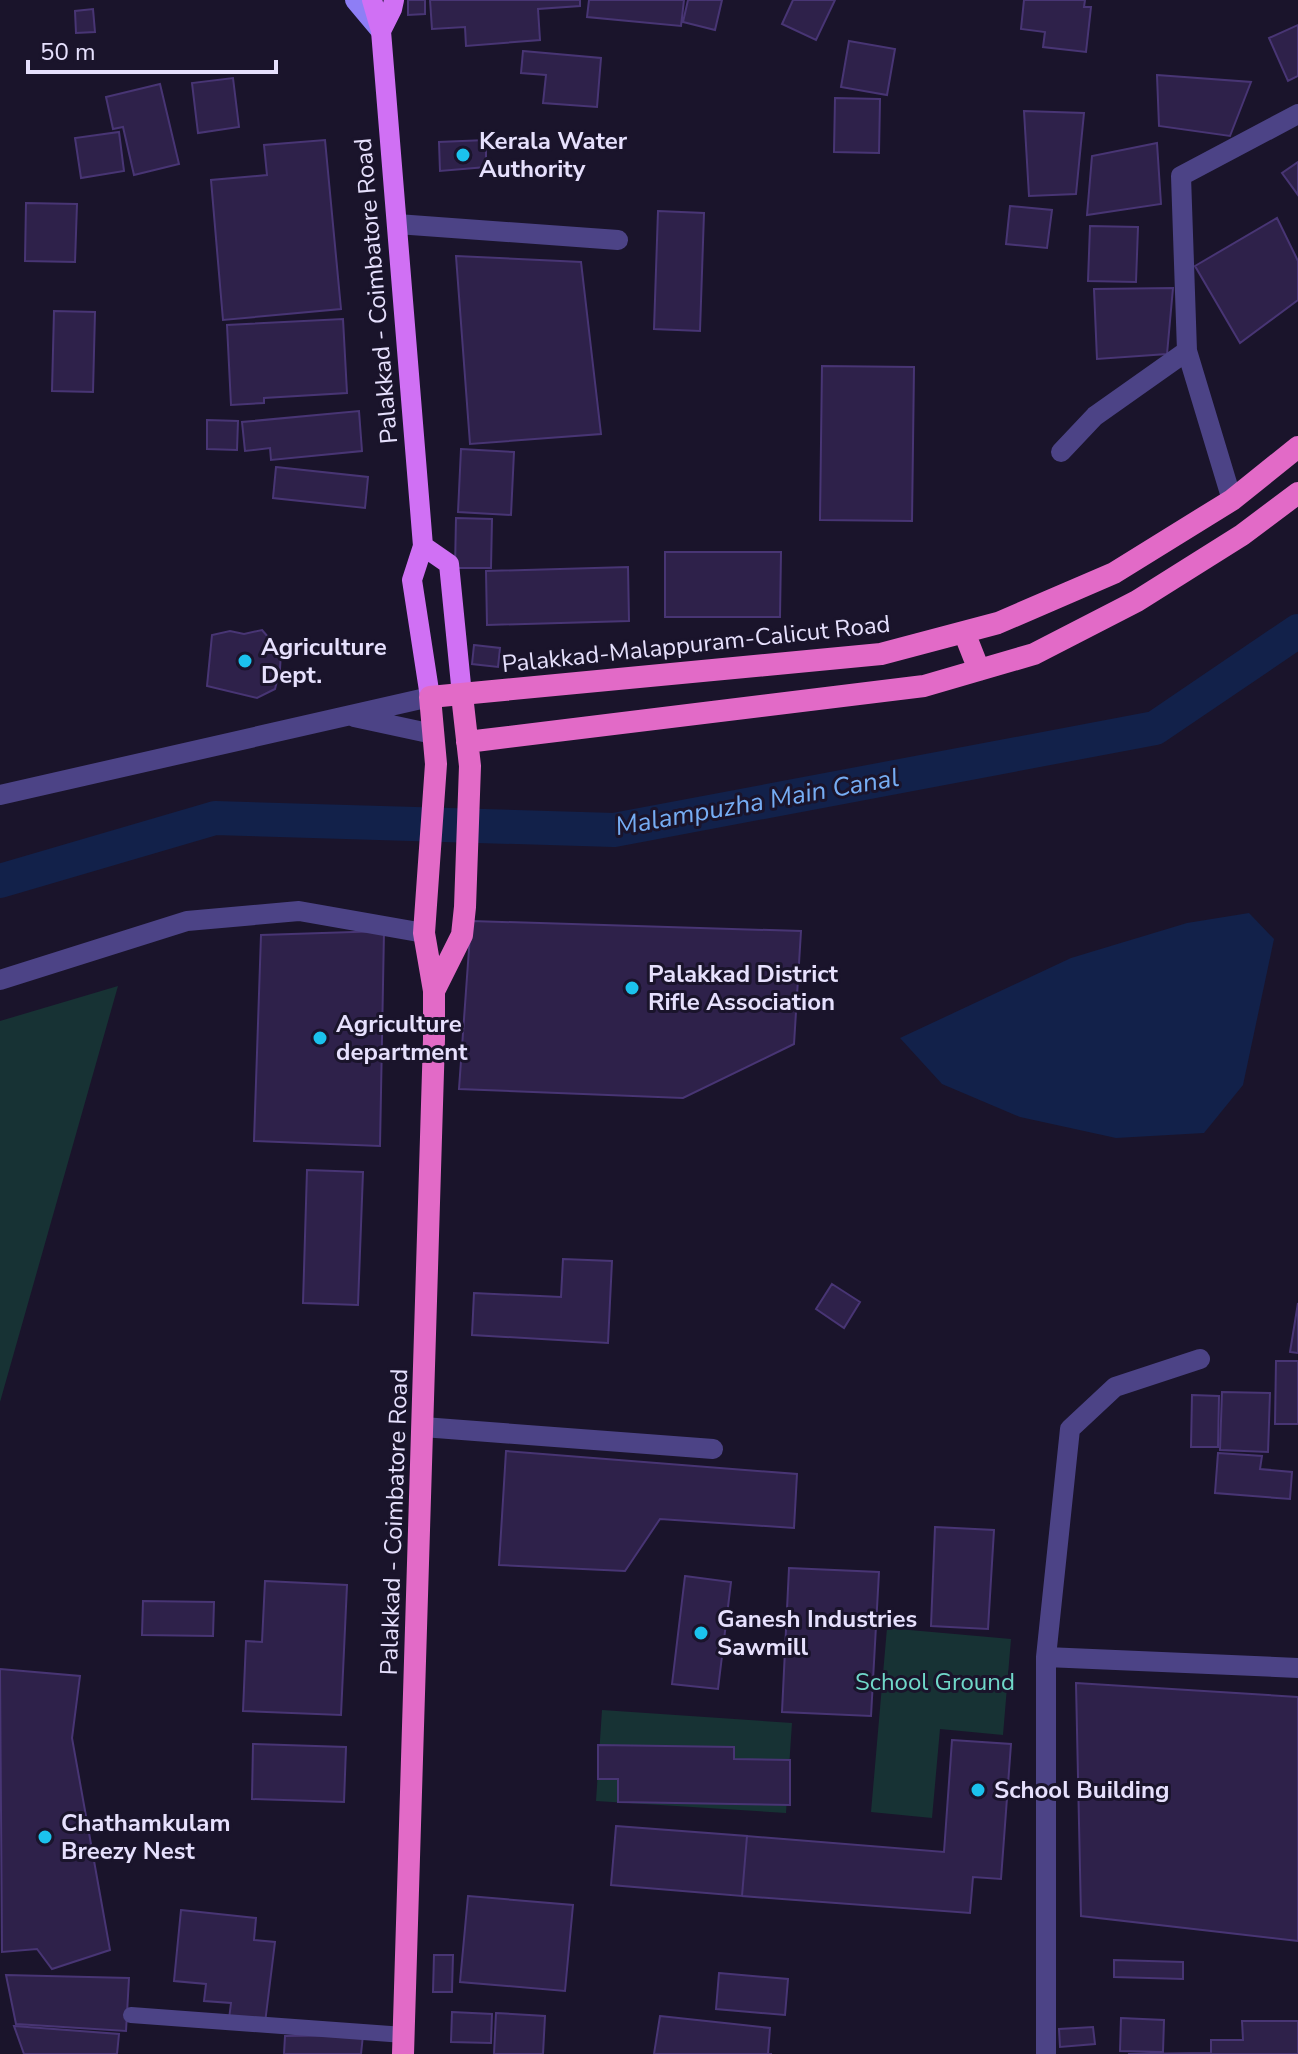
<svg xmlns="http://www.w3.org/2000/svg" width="1298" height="2054" viewBox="0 0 1298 2054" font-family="'Nunito Sans',sans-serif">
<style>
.green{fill:#173234}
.water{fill:#12214a}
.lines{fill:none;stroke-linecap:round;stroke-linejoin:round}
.canal{stroke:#12214a;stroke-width:34}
.building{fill:#2e214a;stroke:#483574;stroke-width:2}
.service{stroke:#4c4386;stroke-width:16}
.minor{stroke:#4c4386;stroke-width:20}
.tertiary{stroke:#4c4386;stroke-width:20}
.secondary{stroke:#8e7ef5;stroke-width:20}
.primary{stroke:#d070f4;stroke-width:20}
.trunk{stroke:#e26ac7;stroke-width:22}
.poi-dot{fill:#1bc2ed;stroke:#1a142b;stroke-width:3}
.labels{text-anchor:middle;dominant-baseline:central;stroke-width:6;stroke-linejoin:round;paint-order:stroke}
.poi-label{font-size:24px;font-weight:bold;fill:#e6e0fd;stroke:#1a142b;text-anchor:start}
.street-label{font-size:24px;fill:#e6e0fd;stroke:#1a142b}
.park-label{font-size:24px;fill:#70d8c9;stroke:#1a142b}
.water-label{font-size:26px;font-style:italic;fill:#76adf4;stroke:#1a142b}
</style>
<rect width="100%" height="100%" fill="#1a142b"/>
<!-- green -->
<path class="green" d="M118,986l-118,416v-381z
M887,1628l124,11 -8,96 -63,-6 -8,89 -61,-6z
M602,1710l190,13 -6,90 -190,-12z"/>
<!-- water -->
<path class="water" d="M1249,913l25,26 -31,146 -39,48 -88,5 -96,-21 -78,-33 -42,-46 171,-80 116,-35z"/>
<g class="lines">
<!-- canal -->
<path class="canal" d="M0,881l215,-63 399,12 541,-102 143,-97"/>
</g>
<!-- building -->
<path class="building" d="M408,0h17v14l-17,1z
M430,0h150v6l-42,3 2,31 -74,6 -1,-19 -33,2z
M589,0h95l-3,26 -94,-9z
M688,0h34l-7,30 -32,-8z
M793,0h42l-19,40 -34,-16z
M1024,0h61l-1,7h7l-5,45 -43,-5 2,-15 -24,-3z
M93,9l2,23 -19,1 -1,-22z
M1298,25v51l-10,5 -19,-43z
M849,41l46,8 -8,46 -46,-8z
M523,51l78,7 -4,49 -54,-4 3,-28 -25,-2z
M1157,75l94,7 -21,54 -71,-10z
M233,78l6,49 -41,6 -6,-50z
M160,84l19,80 -45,11 -11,-48 -10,2 -7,-32z
M835,98l45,1 -1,54 -45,-1z
M1024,111l60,2 -8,81 -47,2z
M119,132l5,39 -43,7 -6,-40z
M325,140l16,169 -118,11 -12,-140 56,-5 -3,-30z
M486,140v27l-46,4 -1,-29z
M1157,143l4,61 -74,11 5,-59z
M1298,162v33l-16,-22z
M26,203l51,1 -2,58 -50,-1z
M1010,206l42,4 -5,38 -41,-4z
M658,211l46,2 -4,118 -46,-2z
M1277,218l21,43v39l-58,43 -45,-77z
M1090,226l48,1 -2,55 -48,-1z
M456,256l125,6 20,172 -131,10z
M1173,288l-6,66 -70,5 -3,-70z
M54,311l41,1 -2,80 -41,-1z
M343,319l4,74 -83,5v5l-33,2 -4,-80z
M822,366l92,1 -2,154 -92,-1z
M359,411l3,40 -91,9 -1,-12 -25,3 -3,-29z
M207,420l31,1 -1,29 -30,-1z
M461,449l53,3 -3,63 -53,-3z
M276,467l92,10 -3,31 -92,-10z
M456,518l36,1 -1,49h-36z
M665,552h116l-1,65h-115z
M628,567l1,54 -142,4 -1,-54z
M262,630l19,22 -1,17 -5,20 -18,9 -50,-12 5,-51 18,-4 14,3z
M474,645l26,3 -2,19 -26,-3z
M471,921l330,10 -7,113 -111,54 -224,-9z
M384,931l-4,215 -126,-5 7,-206z
M307,1170l56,2 -5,133 -55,-2z
M563,1259l49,2 -4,82 -136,-8 2,-42 87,4z
M832,1284l28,18 -16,26 -28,-19z
M1298,1303v50l-8,-1z
M1276,1361h22v63h-23z
M1222,1392l48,1 -2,59 -48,-2z
M1192,1395l27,1 -1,51h-27z
M506,1451l291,23 -3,54 -134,-9 -35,52 -126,-6z
M1218,1453l44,3 -2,13 32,3 -2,27 -75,-6z
M935,1527l59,3 -6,99 -57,-3z
M789,1568l90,4 -8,144 -89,-4z
M685,1576l46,6 -13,107 -46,-5z
M265,1581l82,4 -6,130 -98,-4 3,-70 16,1z
M143,1601l71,1 -1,34 -71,-1z
M0,1669l80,7 -8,62 38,212 -58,19 -15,-20 -35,3z
M1076,1683l222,14v244l-217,-25z
M952,1740l59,4 -10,135 -28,-2 -3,36 -228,-17 5,-60 197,16z
M253,1744l93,3 -2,55 -92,-3z
M598,1745l136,2v12l56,1v45l-172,-3v-23h-20z
M616,1826l131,10 -5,60 -131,-11z
M468,1896l105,9 -8,86 -105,-9z
M181,1910l75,8 -2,22 21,2 -11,89 -36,-4 3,-24 -27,-2 2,-17 -32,-3z
M434,1955h19l-1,37h-19z
M1114,1960l69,2v17l-69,-2z
M719,1973l69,6 -3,36 -69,-6z
M6,1975l123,3 -3,53 -110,-7z
M452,2012l40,2 -1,29 -40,-1z
M496,2013l49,3 -2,38h-49z
M660,2016l110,12 -2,26h4h-118z
M1121,2018l43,2 -1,32 -43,-1z
M1242,2021h56v33h-170l83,-1v-13h32z
M14,2026l105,8 -2,20h-93z
M1093,2027l2,17 -35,3 -1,-18z
M363,2035l-2,19h-77l1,-18z"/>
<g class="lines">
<!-- service -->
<path class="service" d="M131,2015l273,20"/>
<!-- minor -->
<path class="minor" d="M397,224l221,16
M1061,452l34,-36 92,-65
M1232,500l-45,-149 -6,-175 117,-62
M1200,1359l-85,28 -45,42 -24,228 252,11
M423,1427l290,22
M1046,2054v-397"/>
<!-- tertiary -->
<path class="tertiary" d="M354,717l79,17
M0,795l430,-98
M0,980l187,-59 112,-10 125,22"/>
<!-- secondary -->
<path class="secondary" d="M355,0l26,31"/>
<!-- primary -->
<path class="primary" d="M372,0l9,31 42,515 -11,34 18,117
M381,31l11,-22 2,-9
M423,546l26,18 13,131"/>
<!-- trunk -->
<path class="trunk" d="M964,632l15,38
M467,742l457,-56 110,-32 103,-53 105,-66 56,-42
M434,991l28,-56 3,-28 5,-141 -8,-71
M403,2054l31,-1015v-48l-10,-58 12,-169 -6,-67 451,-43 117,-31 116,-50 118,-73 66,-53"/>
</g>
<!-- markers -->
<g class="poi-dot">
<circle cx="463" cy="155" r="8"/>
<circle cx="245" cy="661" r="8"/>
<circle cx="632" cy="988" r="8"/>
<circle cx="320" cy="1038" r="8"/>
<circle cx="701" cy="1633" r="8"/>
<circle cx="978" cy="1790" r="8"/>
<circle cx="45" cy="1837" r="8"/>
</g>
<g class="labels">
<!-- poi labels -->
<g class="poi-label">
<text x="479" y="141">Kerala Water<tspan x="479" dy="28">Authority</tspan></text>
<text x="261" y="647">Agriculture<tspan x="261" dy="28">Dept.</tspan></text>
<text x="648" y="974">Palakkad District<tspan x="648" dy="28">Rifle Association</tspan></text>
<text x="336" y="1024">Agriculture<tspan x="336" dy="28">department</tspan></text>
<text x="717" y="1619">Ganesh Industries<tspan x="717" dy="28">Sawmill</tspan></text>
<text x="994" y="1790">School Building</text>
<text x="61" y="1823">Chathamkulam<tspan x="61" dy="28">Breezy Nest</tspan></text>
</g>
<!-- street labels -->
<g class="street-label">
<text transform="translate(376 291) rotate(-95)">Palakkad - Coimbatore Road</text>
<text transform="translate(696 644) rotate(-6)">Palakkad-Malappuram-Calicut Road</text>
<text transform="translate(394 1522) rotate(-88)">Palakkad - Coimbatore Road</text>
</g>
<!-- park labels -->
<g class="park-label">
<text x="935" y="1682">School Ground</text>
</g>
<!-- water labels -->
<g class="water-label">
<text transform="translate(757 802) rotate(-10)">Malampuzha Main Canal</text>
</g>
</g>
<!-- scale -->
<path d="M28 60v12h248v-12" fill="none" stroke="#e6e0fd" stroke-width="4"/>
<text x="40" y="60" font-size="24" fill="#e6e0fd" stroke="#1a142b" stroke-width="6" paint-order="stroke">50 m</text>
</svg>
